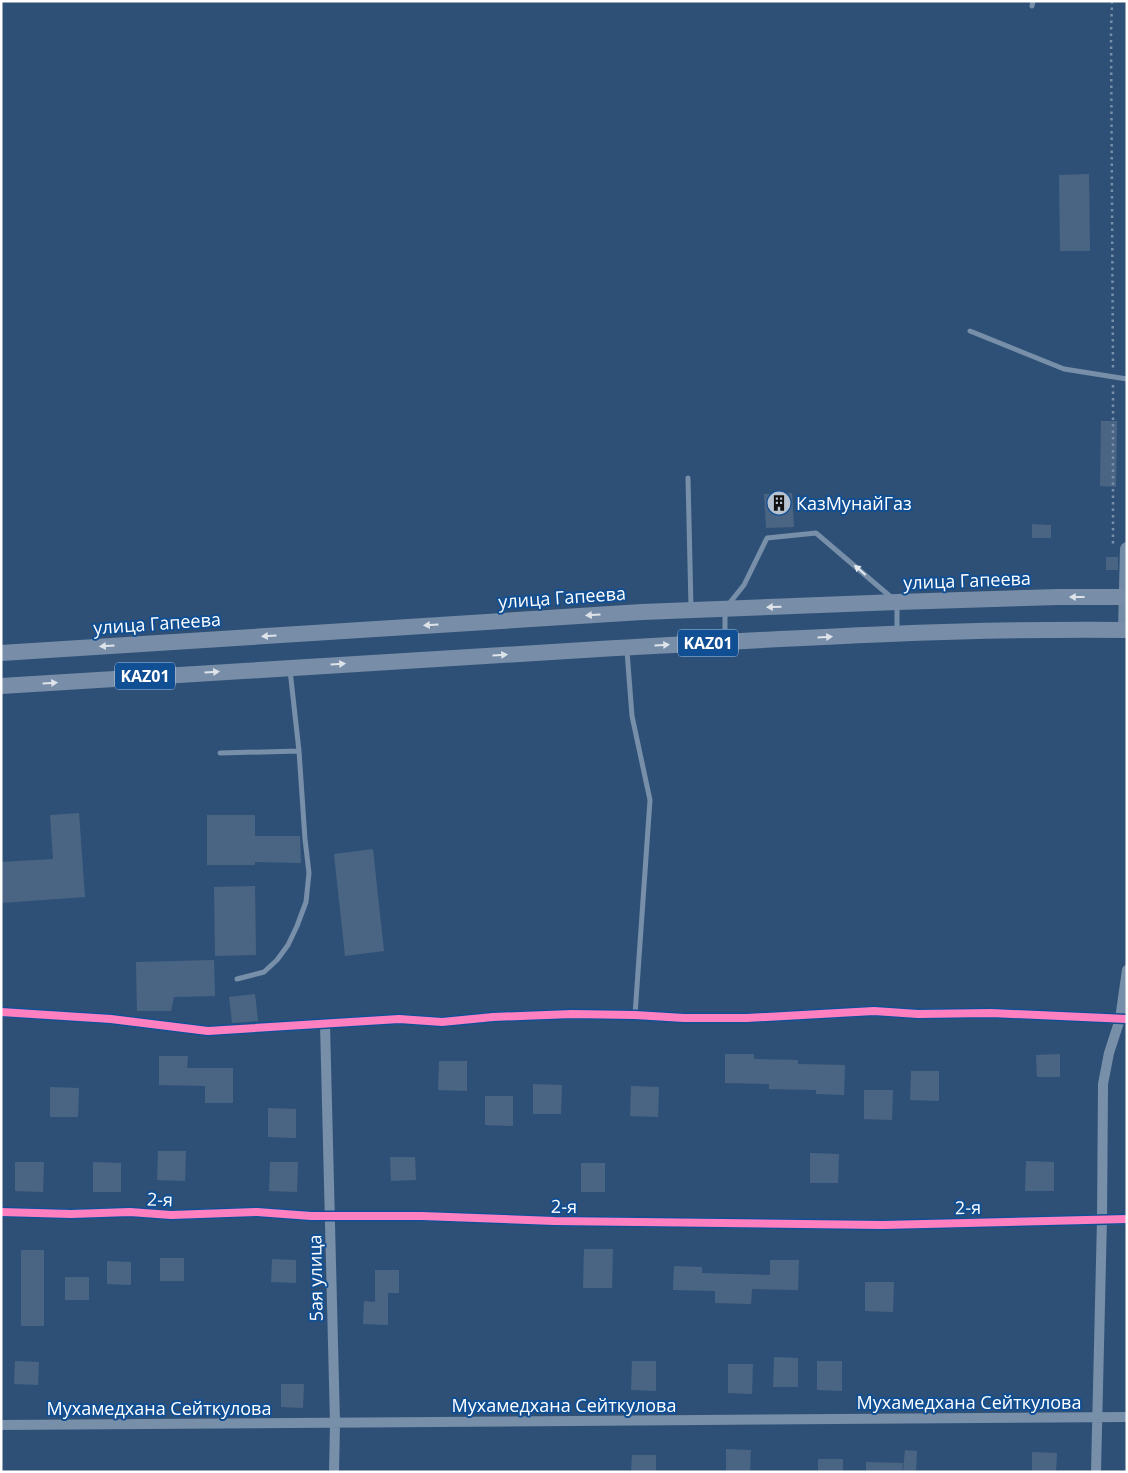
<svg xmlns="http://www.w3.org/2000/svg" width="1128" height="1473" viewBox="0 0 1128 1473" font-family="'Open Sans',sans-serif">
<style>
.building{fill:#4a6584}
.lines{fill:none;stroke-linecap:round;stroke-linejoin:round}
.path{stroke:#778fa9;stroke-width:2.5;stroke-dasharray:2.5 4;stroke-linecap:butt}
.service{stroke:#778fa9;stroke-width:5}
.minor{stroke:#778fa9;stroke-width:10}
.secondary{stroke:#738ba5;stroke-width:14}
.trunk{stroke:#788ea8;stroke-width:16}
.cycleway-casing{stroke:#114f94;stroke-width:11}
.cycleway{stroke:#ff80c0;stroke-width:8}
.oneway{fill:#e4e9ee}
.oneway2{fill:#dde3e9}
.labels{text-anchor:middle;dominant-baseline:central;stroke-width:4;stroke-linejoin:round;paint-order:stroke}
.shield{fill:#114f94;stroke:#b8cadf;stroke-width:1}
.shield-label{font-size:16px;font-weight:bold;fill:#fff}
.poi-label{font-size:18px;fill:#fff;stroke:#114f94;text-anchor:start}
.street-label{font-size:18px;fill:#fff;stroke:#114f94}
</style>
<rect width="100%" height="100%" fill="#2f5076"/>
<!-- building -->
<path class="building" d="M1089,174l1,77h-30l-1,-76z
M1101,421h16l-1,66 -16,-1z
M792,493l2,34 -28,1 -2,-34z
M1032,524l19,1v13h-19z
M1106,557h12v13h-12z
M79,813l6,84 -84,6v-41l52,-3 -3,-44z
M207,815h48v21h45l1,27 -46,-1v3h-48z
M373,849l11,102 -39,5 -11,-102z
M255,886l1,69 -41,1 -1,-69z
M214,960l1,36 -41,1 -3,14h-34l-1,-49z
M255,994l3,27 -26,2 -3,-26z
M725,1054h29v5l44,1v4l47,1 -1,30 -28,-1v-4l-47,-1v-5l-44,-1z
M1060,1054v23h-23l-1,-22z
M159,1056h29l-1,12h46v35h-28v-17l-46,-1z
M439,1061h28v30l-29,-1z
M911,1071h28v30l-29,-1z
M533,1084l29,1 -1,29h-28z
M631,1086l28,1 -1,30 -28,-1z
M50,1087l29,1 -1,29h-28z
M864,1090h29l-1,30 -28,-1z
M485,1096h28v30l-28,-1z
M268,1108l28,1v29l-28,-1z
M158,1151h28l-1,30 -28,-1z
M810,1153l29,1 -1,29h-28z
M390,1157h25l1,23 -25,1z
M1026,1161l28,1v29h-29z
M15,1162h29l-1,30 -28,-1z
M93,1162l28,1v29h-28z
M270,1162h28l-1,30 -28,-1z
M581,1163h24v29h-24z
M584,1249h29l-1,39h-29z
M21,1250h23v76h-23z
M160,1258h24v23h-24z
M272,1259l24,1v23l-25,-1z
M770,1260h29l-1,30 -46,-1 -1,15 -36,-1v-12l-42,-1 1,-24 28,1v6l68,2z
M107,1261l24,1v23l-24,-1z
M375,1270h24v23h-11v32l-25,-1 1,-23 11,1z
M65,1277h24v23h-24z
M865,1282h29l-1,30 -28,-1z
M774,1357l24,1v29h-25z
M15,1361l24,1 -1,23 -24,-1z
M632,1361h24v30l-25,-1z
M817,1361h25v30l-25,-1z
M728,1364h25l-1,30 -24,-1z
M281,1384h23l-1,24 -22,-1z
M726,1449l25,1 -1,22h-24z
M905,1450l12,1 -1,21 -13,-1z
M1032,1452l25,1 -1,19h-24z
M632,1455h24v17h-25z
M818,1459h25v13h-25z
M866,1462l37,1 -1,9h-36z"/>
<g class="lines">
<!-- path -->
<path class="path" d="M1112,1l-1,32 2,337
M1113,385v162"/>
<!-- service -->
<path class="service" d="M1032,6l1,-5
M970,331l94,38 63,10
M688,478l3,129
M897,604v26
M728,605l16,-20 23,-47 49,-5 76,65
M725,639v-27
M627,651l5,65 18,84 -15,215
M220,753l79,-2
M237,979l27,-7 13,-12 11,-15 9,-19 9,-24 3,-29 -4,-34 -6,-88 -9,-81"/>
<!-- minor -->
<path class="minor" d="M1,1012l110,7 97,12 191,-12 43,3 51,-5 79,-3 63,1 49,3h63l127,-7 44,3 73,-1 136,6
M325,1024l10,399 -1,49
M1,1212l70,2 59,-2 41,3 86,-3 54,4h111l132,5 329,4 244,-6
M1,1425l1126,-8
M1096,1472l6,-253 1,-135 6,-31 11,-34 7,-49"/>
<!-- secondary -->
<path class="secondary" d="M1125,630l2,-81"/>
<!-- trunk -->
<path class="trunk" d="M1,653l641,-41 255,-10 162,-5h68
M1,686c200,-13 400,-26 599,-37 176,-10 351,-21 527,-19"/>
<defs>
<path id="cycleway" d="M1,1012l110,7 97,12 191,-12 43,3 51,-5 79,-3 63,1 49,3h63l127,-7 44,3 73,-1 136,6
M1,1212l70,2 59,-2 41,3 86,-3 54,4h111l132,5 329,4 244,-6"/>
</defs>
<!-- cycleway casing -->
<use href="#cycleway" class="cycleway-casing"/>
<!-- cycleway -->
<use href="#cycleway" class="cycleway"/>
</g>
<!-- one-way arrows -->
<defs><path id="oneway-solid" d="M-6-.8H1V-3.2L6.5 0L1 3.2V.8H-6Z" transform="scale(1.25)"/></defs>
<use class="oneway" href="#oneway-solid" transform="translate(860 570) rotate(-139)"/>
<g class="oneway2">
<use href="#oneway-solid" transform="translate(1077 597) rotate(-180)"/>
<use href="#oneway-solid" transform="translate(774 607) rotate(178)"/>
<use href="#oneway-solid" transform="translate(593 615) rotate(176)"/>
<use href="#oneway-solid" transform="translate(431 625) rotate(176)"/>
<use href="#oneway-solid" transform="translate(269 636) rotate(176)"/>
<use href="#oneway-solid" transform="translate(825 637) rotate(-3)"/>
<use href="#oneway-solid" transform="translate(662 645) rotate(-3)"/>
<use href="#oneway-solid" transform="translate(107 646) rotate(176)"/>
<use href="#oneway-solid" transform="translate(500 655) rotate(-3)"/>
<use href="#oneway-solid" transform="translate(338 664) rotate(-3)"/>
<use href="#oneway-solid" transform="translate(212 672) rotate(-4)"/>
<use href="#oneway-solid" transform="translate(50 683) rotate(-4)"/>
</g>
<!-- icons -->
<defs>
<symbol id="building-disc" viewBox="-11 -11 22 22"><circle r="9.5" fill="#b6c2cf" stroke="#114f94"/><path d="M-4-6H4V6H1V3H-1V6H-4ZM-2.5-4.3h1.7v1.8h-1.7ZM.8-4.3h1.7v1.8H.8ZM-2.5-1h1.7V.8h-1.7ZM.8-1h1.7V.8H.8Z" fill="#111"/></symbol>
</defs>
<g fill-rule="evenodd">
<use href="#building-disc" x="765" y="489" width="28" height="28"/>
</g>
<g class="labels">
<!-- shield labels -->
<g class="shield">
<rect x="678" y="629.5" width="60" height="27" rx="4"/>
<rect x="115" y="662.5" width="60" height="27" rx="4"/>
</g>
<g class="shield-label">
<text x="708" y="643">KАZ01</text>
<text x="145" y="676">KАZ01</text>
</g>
<!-- poi labels -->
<g class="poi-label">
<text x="796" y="503">КазМунайГаз</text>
</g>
<!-- street labels -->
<g class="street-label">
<text transform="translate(967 580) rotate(-2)">улица Гапеева</text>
<text transform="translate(562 597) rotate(-4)">улица Гапеева</text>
<text transform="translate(157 623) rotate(-4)">улица Гапеева</text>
<text transform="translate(160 1199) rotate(2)">2-я</text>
<text transform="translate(564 1206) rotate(1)">2-я</text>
<text transform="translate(968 1207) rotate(-1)">2-я</text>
<text transform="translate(315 1278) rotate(-91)">5ая улица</text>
<text x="969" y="1402">Мухамедхана Сейткулова</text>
<text x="564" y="1405">Мухамедхана Сейткулова</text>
<text x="159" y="1408">Мухамедхана Сейткулова</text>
</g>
</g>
<!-- border -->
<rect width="1128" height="1473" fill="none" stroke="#ffffff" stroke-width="5"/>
</svg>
